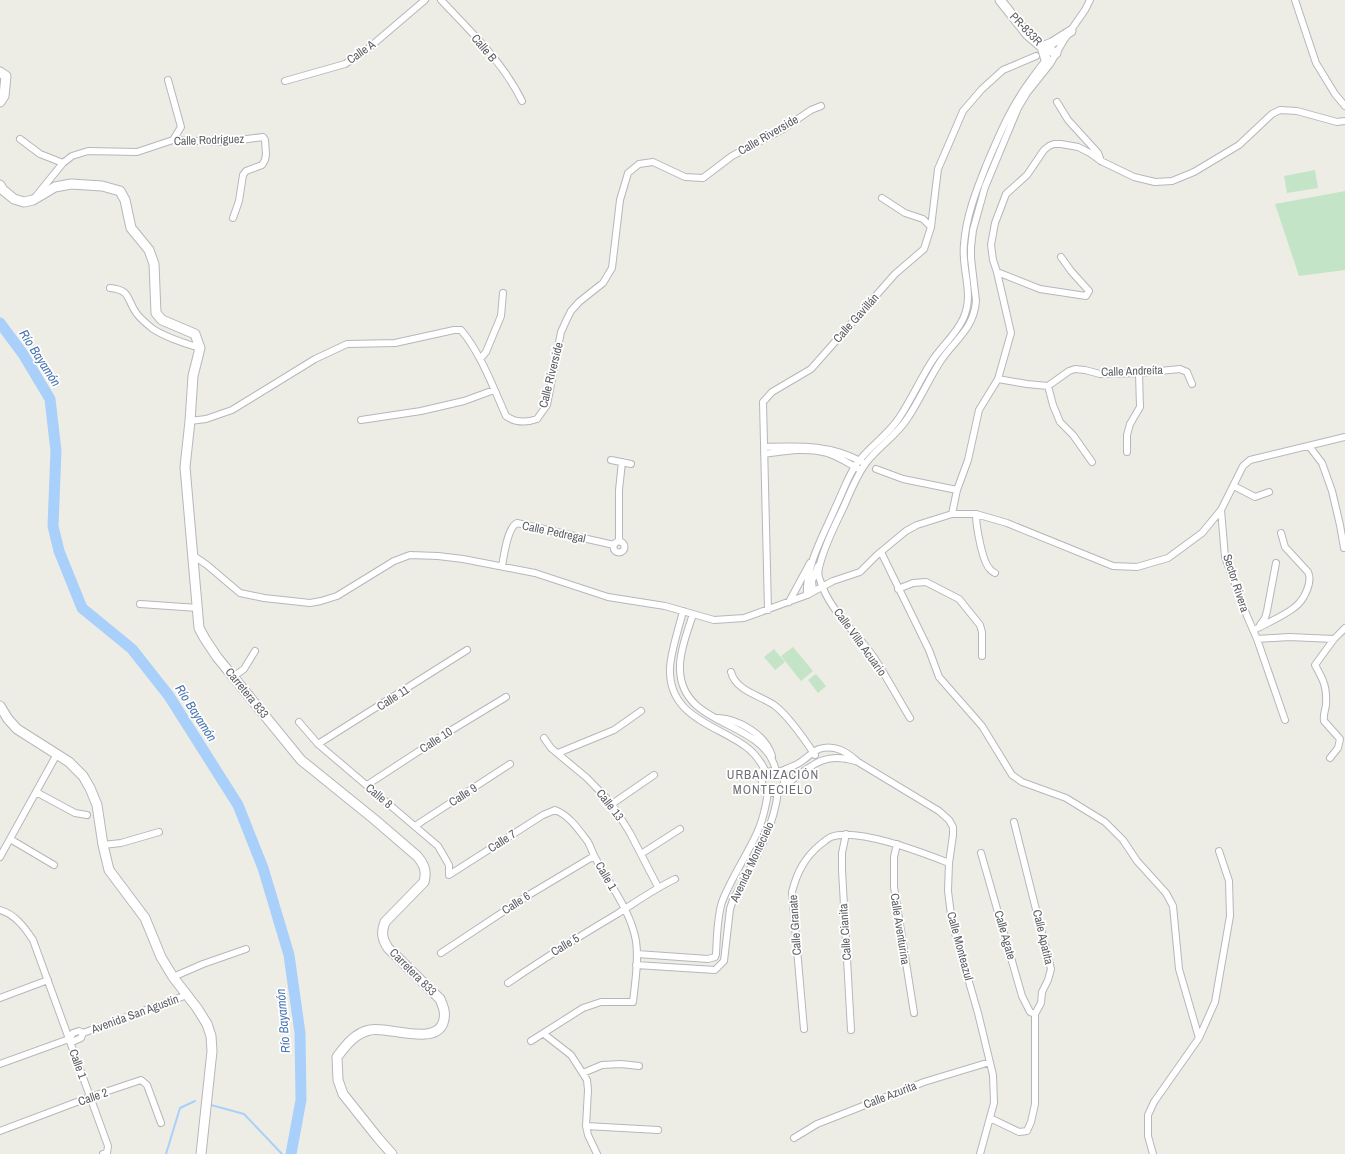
<svg xmlns="http://www.w3.org/2000/svg" width="1345" height="1154" viewBox="0 0 1345 1154" font-family="'Archivo Narrow',sans-serif">
<style>
.pitch{fill:#c3e4c6}
.lines{fill:none;stroke-linecap:round;stroke-linejoin:round}
.stream{stroke:#a9d0fa;stroke-width:2}
.river{stroke:#a9d0fa;stroke-width:11}
.street-casing{stroke:#b5b7bb;stroke-width:8}
.secondary-casing{stroke:#b4b7bc;stroke-width:11}
.street{stroke:#fff;stroke-width:6}
.secondary{stroke:#fff;stroke-width:9}
.labels{text-anchor:middle;dominant-baseline:central;stroke-width:3.5;stroke-linejoin:round;paint-order:stroke}
.street-label{font-size:12px;fill:#5d6065;stroke:#fff}
.water-label{font-size:13px;font-style:italic;fill:#4975b4;stroke:#fff}
.neighbourhood-label{font-size:13px;letter-spacing:1px;fill:#6e7176;stroke:#fff}
</style>
<rect width="100%" height="100%" fill="#eeede5"/>
<!-- pitch -->
<path class="pitch" d="M1315,170l3,18 -31,5 -3,-17z
M1345,191v79l-46,6 -24,-72z
M793,647l20,24 -12,10 -20,-25z
M774,649l11,13 -10,8 -11,-13z
M816,674l10,12 -8,7 -10,-13z"/>
<g class="lines">
<!-- stream -->
<path class="stream" d="M211,1105l33,9 38,40
M166,1154l14,-46 15,-7"/>
<!-- river -->
<path class="river" d="M0,323l23,31 27,45 6,52 -3,75 6,25 23,57 50,41 37,47 69,109 25,63 26,87 11,78 1,67 -10,54"/>
<defs>
<path id="street" d="M441,0c29,31 62,62 81,101
M1295,0l21,63 19,31 10,12
M168,80l13,47 -8,13
M285,81l60,-17 19,-12 61,-52
M1057,102l11,18 30,33 3,8
M20,139l20,15 23,9
M37,195l26,-32 9,-7 16,-5 49,1 36,-12 51,2 39,-5 2,3 1,14 -1,6 -3,5 -16,6 -3,4 -4,26 -6,17
M882,198l23,15 18,6 8,8
M997,272l43,17 46,7 3,-5 -18,-20 -10,-14
M110,288c22,2 16,12 27,26 4,5 11,11 16,15 14,9 31,14 47,19
M480,359l6,-7 15,-36 2,-23
M998,379l29,5 21,2 21,-15 6,-2 10,1 15,4 39,-1 41,-4 7,3 5,12
M1048,386l5,19 7,17 13,13 19,27
M361,420l60,-9 43,-10 30,-11
M190,421l16,-2 26,-9 83,-51 32,-15 48,-1 59,-13h7c19,22 33,59 45,86 10,7 20,7 31,3l10,-14 14,-73 6,-13 4,-8 8,-9 24,-19 9,-15 8,-68 8,-27 11,-9 14,-2 32,15 18,1 29,-22 51,-27 28,-19 10,-4
M1309,446l13,17 10,28 8,34 4,23
M764,447c35,-1 66,-3 98,15
M1127,452v-17l3,-11 10,-17 -1,-34
M764,454c20,-3 44,-7 63,-1 12,4 21,10 32,16
M611,460l20,4
M876,469l27,10 54,11
M1234,486l21,11 14,-5
M1221,510l4,47 22,59 10,23 28,81
M952,514l5,-24 11,-30 11,-50 19,-31 13,-46 -14,-61 -4,-12 -2,-15 4,-22 11,-29 21,-19 17,-25 5,-4 5,-2h7l17,3 12,6 11,8 33,16 21,5 17,-1 22,-9 45,-27 33,-31 8,-4 17,1 40,11 8,-1
M976,514c0,11 6,48 14,55 1,2 3,3 5,4
M619,541v-51l3,-28
M613.5 547a5.5 5.5 0 1 1 11 0a5.5 5.5 0 1 1-11 0Z
M881,552l48,98 10,27 43,49 30,49 10,7 44,16 39,24 18,18 14,21 29,32 7,13 6,63 20,69 -45,64 -6,13v21l5,18
M194,556l13,9 33,28 24,5 46,5 11,-2 16,-5 57,-35 16,-6 28,1 25,3 72,14 73,24 57,9 49,14 30,-2 63,-23 26,-14 27,-9 17,-17 29,-24 11,-6 35,-11h24l31,9 106,43 24,1 31,-9 34,-25 19,-23 22,-44 7,-6 95,-23
M502,566c2,-10 5,-38 15,-43l97,22
M898,589l15,-6 13,-1 33,17 21,26 2,7v24
M813,591l-1,-10 6,-15
M807,595c-2,-29 18,-63 29,-89 7,-14 12,-31 22,-44 12,-16 30,-27 41,-44 13,-19 22,-41 35,-60 10,-14 22,-24 29,-39 12,-25 -2,-49 1,-75 2,-27 12,-53 22,-78 14,-33 25,-60 47,-89 5,-6 9,-14 15,-18
M789,602l21,-39
M140,604l58,4
M768,610l-5,-208 9,-10 39,-23 84,-95 29,-25 7,-22 7,-58 25,-58 19,-22 21,-19 33,-14
M683,611c-4,17 -12,39 -13,57 -2,48 44,56 75,78 10,7 16,16 21,26
M693,614c-5,16 -14,39 -13,56 2,59 85,49 96,101
M1260,625l5,-7 2,-7 9,-48
M1254,630c13,-7 30,-14 41,-23 9,-7 18,-25 13,-35l-23,-25 -4,-14
M1257,639l32,-2 45,2
M731,672c5,19 28,23 43,33 14,10 31,35 41,50
M233,677l11,-8 11,-18
M718,718c21,1 48,17 54,38
M910,718c-12,-20 -24,-42 -37,-62 -18,-25 -44,-46 -53,-76 -2,-4 -2,-8 -1,-12 5,-23 17,-44 26,-64 6,-14 12,-29 21,-41 12,-16 30,-27 41,-44 13,-19 22,-41 35,-60 14,-20 32,-31 34,-58l-5,-43v-11l2,-17 12,-43 33,-79 9,-15 23,-29 14,-24 21,-30 5,-10
M299,722l19,22 120,102 11,19v10l94,-60 12,-5c14,5 24,20 33,32 3,5 5,13 9,19 14,25 34,51 39,80 3,20 -1,41 -3,61h-32l-18,6 -52,33
M544,738l7,10 36,30 25,26 18,29 28,54
M318,744l149,-94
M558,753l56,-23 27,-19
M1330,758l8,-10 2,-9 -16,-18c-1,-6 1,-10 2,-16 1,-18 -2,-24 -11,-40l19,-26 11,-11
M858,762l81,49 10,9 4,7v8l-4,28 -1,28 4,32 26,90 15,62 1,28 -14,51
M762 782a11 11 0 1 1 22 0a11 11 0 1 1-22 0Z
M779,772c6,-3 14,-5 20,-9 7,-4 13,-11 20,-14 16,-5 28,3 39,13 -35,-12 -48,5 -75,25
M367,785l78,-51 61,-37
M36,792l39,21 12,2
M612,804l42,-29
M415,826l95,-62
M846,834l-4,19v17l9,160
M10,839l44,26
M897,844l-3,13v30l20,126
M103,845l18,-2 38,-11
M981,853l41,143 8,16 5,2
M641,854l39,-25
M0,857l57,-103
M0,910c15,4 25,18 33,30l75,206 -1,7 -4,1
M441,953l86,-57 67,-40
M637,954l71,5 7,-2 1,-3c1,-17 1,-36 6,-52 9,-24 24,-45 35,-69 6,-13 9,-27 11,-41
M636,965l79,5 9,-9 6,-52 3,-9c18,-33 41,-70 45,-109
M173,977l30,-13 43,-15
M508,983c35,-24 72,-47 109,-69 19,-12 37,-25 58,-35
M0,998l48,-18
M804,1029l-12,-137c5,-20 13,-35 29,-48 3,-2 7,-6 10,-7 26,-10 92,16 118,26
M544,1034l27,21 16,25 1,10 -2,36 2,9 9,19
M1199,1038l16,-36 15,-86 -1,-35 -10,-30
M69,1039l4,-6 6,-2 4,2
M0,1064l69,-25 5,2 7,-3 2,-5 104,-38
M583,1073l19,-8 19,-1 18,2
M990,1118l29,14 8,-1 4,-9 4,-18v-90l6,-11 1,-11 6,-12 3,-11 -37,-147
M586,1126l72,4
M0,1131l90,-34 51,-17 6,5 14,38
M794,1138l23,-14 107,-42 66,-20"/>
<path id="secondary" d="M1000,0l27,34 15,13 14,6
M1046,60l-4,-13 10,-4 19,-12
M0,72l6,4 -2,20 -4,6
M0,185l3,5 11,9 10,3 9,-2 22,-13 16,-3 31,2 18,5 5,9 6,28 18,22 5,14 2,49 6,7 33,14 5,14 -7,28 -3,45 -5,46 14,161 6,11 12,18 84,103 73,59 43,37c7,8 10,15 7,26l-39,40c-4,10 -3,17 3,26l52,51c4,9 6,15 3,24 -8,23 -56,3 -73,7 -15,3 -24,15 -33,27l1,23 5,14 35,44 14,16
M0,706l8,13 9,10 52,33 14,14 7,12 7,17 6,40 6,25 36,48 16,39 12,20 24,31 10,16 4,12 1,15 -11,103"/>
</defs>
<!-- street casing -->
<use href="#street" class="street-casing"/>
<!-- secondary casing -->
<use href="#secondary" class="secondary-casing"/>
<!-- street -->
<use href="#street" class="street"/>
<!-- secondary -->
<use href="#secondary" class="secondary"/>
</g>
<g class="labels">
<!-- street labels -->
<g class="street-label">
<text transform="translate(1026 29) rotate(46)">PR-833R</text>
<text transform="translate(484 48) rotate(50)">Calle B</text>
<text transform="translate(361 52) rotate(-35)">Calle A</text>
<text transform="translate(768 135) rotate(-30)">Calle Riverside</text>
<text transform="translate(209 140) rotate(-2)">Calle Rodríguez</text>
<text transform="translate(856 318) rotate(-48)">Calle Gavillán</text>
<text transform="translate(1132 371) rotate(-2)">Calle Andreíta</text>
<text transform="translate(551 375) rotate(-76)">Calle Riverside</text>
<text transform="translate(554 532) rotate(12)">Calle Pedregal</text>
<text transform="translate(1236 583) rotate(72)">Sector Rivera</text>
<text transform="translate(860 642) rotate(54)">Calle Villa Acuario</text>
<text transform="translate(247 693) rotate(51)">Carretera 833</text>
<text transform="translate(393 698) rotate(-33)">Calle 11</text>
<text transform="translate(436 740) rotate(-33)">Calle 10</text>
<text transform="translate(463 795) rotate(-33)">Calle 9</text>
<text transform="translate(379 796) rotate(40)">Calle 8</text>
<text transform="translate(610 805) rotate(52)">Calle 13</text>
<text transform="translate(502 841) rotate(-33)">Calle 7</text>
<text transform="translate(752 862) rotate(-65)">Avenida Montecielo</text>
<text transform="translate(606 876) rotate(60)">Calle 1</text>
<text transform="translate(516 903) rotate(-33)">Calle 6</text>
<text transform="translate(795 925) rotate(-94)">Calle Granate</text>
<text transform="translate(900 929) rotate(81)">Calle Aventurina</text>
<text transform="translate(845 932) rotate(-94)">Calle Cianita</text>
<text transform="translate(1005 935) rotate(74)">Calle Agate</text>
<text transform="translate(1043 937) rotate(77)">Calle Apatita</text>
<text transform="translate(565 945) rotate(-31)">Calle 5</text>
<text transform="translate(960 946) rotate(75)">Calle Monteazul</text>
<text transform="translate(413 972) rotate(45)">Carretera 833</text>
<text transform="translate(135 1014) rotate(-20)">Avenida San Agustín</text>
<text transform="translate(78 1064) rotate(70)">Calle 1</text>
<text transform="translate(890 1095) rotate(-21)">Calle Azurita</text>
<text transform="translate(93 1097) rotate(-19)">Calle 2</text>
</g>
<!-- water labels -->
<g class="water-label">
<text transform="translate(40 358) rotate(57)">Río Bayamón</text>
<text transform="translate(196 713) rotate(57)">Río Bayamón</text>
<text transform="translate(283 1021) rotate(-95)">Río Bayamón</text>
</g>
<!-- neighbourhood labels -->
<g class="neighbourhood-label">
<text x="773" y="774">URBANIZACIÓN<tspan x="773" dy="15">MONTECIELO</tspan></text>
</g>
</g>
</svg>
